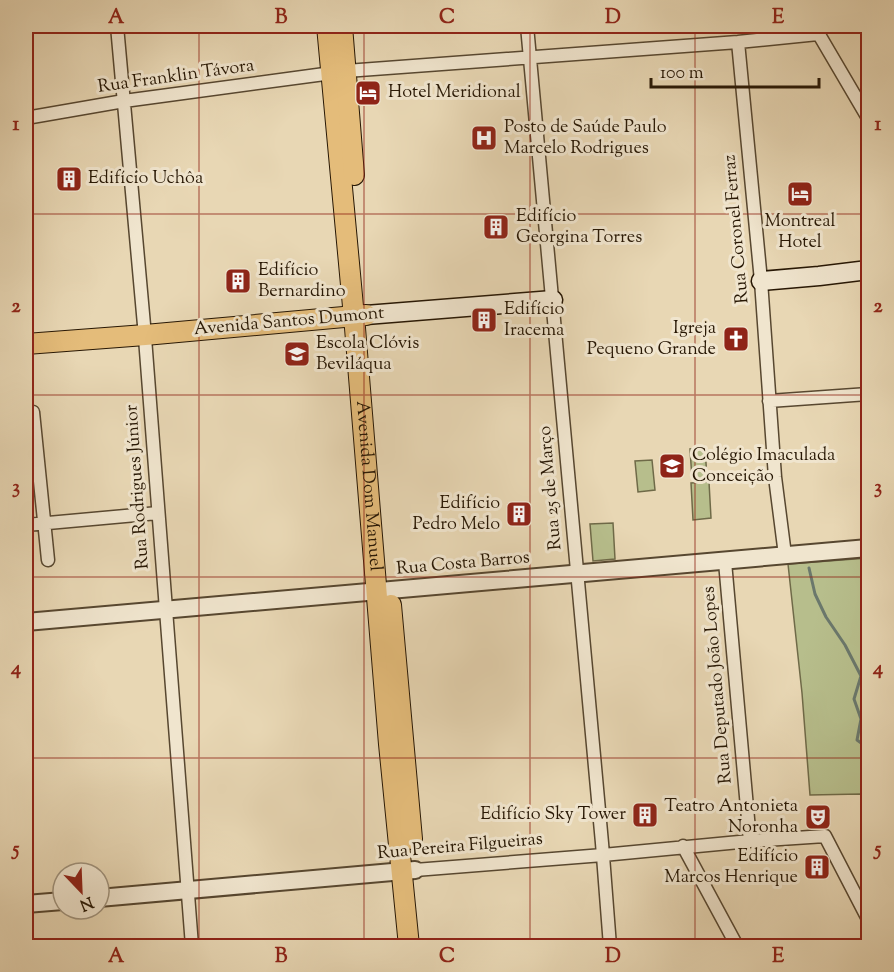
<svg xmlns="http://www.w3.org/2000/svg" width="894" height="972" viewBox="0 0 894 972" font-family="'Sorts Mill Goudy',serif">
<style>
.green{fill:#b7be8c;stroke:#6f6a48;stroke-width:1.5}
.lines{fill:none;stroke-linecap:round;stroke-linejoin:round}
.stream{stroke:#6b786c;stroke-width:3}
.minor-casing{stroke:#574730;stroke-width:15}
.tertiary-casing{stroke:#574730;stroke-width:20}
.secondary-casing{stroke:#271704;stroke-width:21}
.primary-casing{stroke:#271704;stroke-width:22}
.minor{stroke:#f0e5ce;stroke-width:12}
.tertiary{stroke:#f0e5ce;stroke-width:16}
.secondary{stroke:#f0e5ce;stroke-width:18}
.primary{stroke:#e4bc7a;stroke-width:20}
.grid{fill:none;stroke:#8f2418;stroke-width:1.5;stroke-opacity:0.55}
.labels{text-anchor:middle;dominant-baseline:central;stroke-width:6;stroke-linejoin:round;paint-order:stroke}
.street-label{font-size:18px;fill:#271704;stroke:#f0e5ce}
.poi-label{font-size:18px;fill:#271704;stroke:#f0e5ce;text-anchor:start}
.neatline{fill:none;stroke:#8f2418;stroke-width:2}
.grid-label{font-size:20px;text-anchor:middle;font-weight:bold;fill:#8f2418}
</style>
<rect width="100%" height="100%" fill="#e8d7b4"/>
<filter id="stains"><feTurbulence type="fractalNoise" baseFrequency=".00333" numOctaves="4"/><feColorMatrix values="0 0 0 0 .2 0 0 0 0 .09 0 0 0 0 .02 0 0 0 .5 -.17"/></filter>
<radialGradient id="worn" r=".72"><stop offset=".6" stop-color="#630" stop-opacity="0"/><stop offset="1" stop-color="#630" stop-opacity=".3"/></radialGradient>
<!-- green -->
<path class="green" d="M705,448l2,30 -15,1 -2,-30z
M652,460l3,30 -17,2 -3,-31z
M709,482l2,36 -18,2 -2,-37z
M613,523l2,36 -22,2 -3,-37z
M868,558v244l-7,-8 -51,1 -8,-102 -14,-129z"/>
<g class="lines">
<!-- stream -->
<path class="stream" d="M809,568l6,26 11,23 19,28 16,31
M868,673l-7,3 -7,23 7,20 -4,21 11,8"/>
<defs>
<path id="minor" d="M117,26l27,299 48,621
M527,26l75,817 8,103
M814,26l54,92
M738,42l23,239 14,196 10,78
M346,71l392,-29 80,-8
M26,118l98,-17 208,-28
M769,401l99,-7
M33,412l15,148
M26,525l132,-12
M725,562l25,279
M683,846l54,100
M415,870l188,-15 147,-14 75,-5 43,83"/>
<path id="tertiary" d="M26,622l842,-74
M99,898l316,-28
M26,904l37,-3"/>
<path id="secondary" d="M761,281l58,-5 49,-6
M366,315l187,-15"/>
<g id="primary">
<path id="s1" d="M327,26l28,302 34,416 20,202"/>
<path d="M342,26l12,149"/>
<path d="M26,344l119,-9 221,-20"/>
<path d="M391,605l21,234"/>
</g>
</defs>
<!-- minor casing -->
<use href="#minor" class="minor-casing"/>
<!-- tertiary casing -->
<use href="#tertiary" class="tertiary-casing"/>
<!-- secondary casing -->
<use href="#secondary" class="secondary-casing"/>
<!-- primary casing -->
<use href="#primary" class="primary-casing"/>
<!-- minor -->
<use href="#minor" class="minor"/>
<!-- tertiary -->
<use href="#tertiary" class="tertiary"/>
<!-- secondary -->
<use href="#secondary" class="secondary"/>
<!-- primary -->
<use href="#primary" class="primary"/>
</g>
<!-- grid -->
<path class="grid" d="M199,26v920M364,26v920M530,26v920M695,26v920M26,214h842M26,395h842M26,577h842M26,758h842"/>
<!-- icons -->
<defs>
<symbol id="hotel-square" viewBox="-11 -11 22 22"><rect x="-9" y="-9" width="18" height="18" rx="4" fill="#8f2418" stroke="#f0e5ce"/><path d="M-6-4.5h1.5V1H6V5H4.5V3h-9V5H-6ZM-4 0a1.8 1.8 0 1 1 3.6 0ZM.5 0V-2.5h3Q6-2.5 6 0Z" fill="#fff"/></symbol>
<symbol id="hospital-square" viewBox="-11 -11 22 22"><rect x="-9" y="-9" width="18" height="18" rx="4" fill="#8f2418" stroke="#f0e5ce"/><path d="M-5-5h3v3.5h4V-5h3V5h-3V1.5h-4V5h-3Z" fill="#fff"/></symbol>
<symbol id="building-square" viewBox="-11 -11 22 22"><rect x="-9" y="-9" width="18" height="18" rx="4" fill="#8f2418" stroke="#f0e5ce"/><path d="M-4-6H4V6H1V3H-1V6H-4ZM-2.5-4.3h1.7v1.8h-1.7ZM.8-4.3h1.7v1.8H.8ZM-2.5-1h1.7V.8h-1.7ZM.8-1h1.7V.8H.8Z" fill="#fff"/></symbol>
<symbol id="church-square" viewBox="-11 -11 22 22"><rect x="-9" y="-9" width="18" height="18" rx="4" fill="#8f2418" stroke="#f0e5ce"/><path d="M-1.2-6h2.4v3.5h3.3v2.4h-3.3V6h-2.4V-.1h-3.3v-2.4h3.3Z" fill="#fff"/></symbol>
<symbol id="school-square" viewBox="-11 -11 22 22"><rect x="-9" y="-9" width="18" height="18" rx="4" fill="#8f2418" stroke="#f0e5ce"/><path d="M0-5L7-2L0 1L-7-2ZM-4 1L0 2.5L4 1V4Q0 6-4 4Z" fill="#fff"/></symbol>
<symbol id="theatre-square" viewBox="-11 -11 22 22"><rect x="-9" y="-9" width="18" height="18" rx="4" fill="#8f2418" stroke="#f0e5ce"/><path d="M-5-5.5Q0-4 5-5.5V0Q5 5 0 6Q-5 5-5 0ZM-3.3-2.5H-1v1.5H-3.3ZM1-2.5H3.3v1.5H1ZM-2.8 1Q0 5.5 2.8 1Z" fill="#fff"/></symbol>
</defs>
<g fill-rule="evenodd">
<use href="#hotel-square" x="353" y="78" width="30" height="30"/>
<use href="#hospital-square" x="469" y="123" width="30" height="30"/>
<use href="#building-square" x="54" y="164" width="30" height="30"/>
<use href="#hotel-square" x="785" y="179" width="30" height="30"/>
<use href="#building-square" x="481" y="212" width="30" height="30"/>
<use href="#building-square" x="223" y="266" width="30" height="30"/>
<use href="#building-square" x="469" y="305" width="30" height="30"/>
<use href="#church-square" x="721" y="324" width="30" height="30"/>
<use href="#school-square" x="282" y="339" width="30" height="30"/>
<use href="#school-square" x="657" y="451" width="30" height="30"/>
<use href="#building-square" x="504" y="499" width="30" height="30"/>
<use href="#building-square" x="630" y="800" width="30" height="30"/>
<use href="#theatre-square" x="803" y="802" width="30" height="30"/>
<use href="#building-square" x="802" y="852" width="30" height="30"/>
</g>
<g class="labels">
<!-- street labels -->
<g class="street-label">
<text transform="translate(176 77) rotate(-8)">Rua Franklin Távora</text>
<text transform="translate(737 229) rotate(-95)">Rua Coronel Ferraz</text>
<text transform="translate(289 322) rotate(-5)">Avenida Santos Dumont</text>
<text stroke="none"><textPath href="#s1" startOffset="462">Avenida Dom Manuel</textPath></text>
<text transform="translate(138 487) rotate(-94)">Rua Rodrigues Júnior</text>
<text transform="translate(551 488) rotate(-95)">Rua 25 de Março</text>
<text transform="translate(463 564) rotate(-5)">Rua Costa Barros</text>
<text transform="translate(718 685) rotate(-95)">Rua Deputado João Lopes</text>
<text transform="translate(460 847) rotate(-5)">Rua Pereira Filgueiras</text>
</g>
<!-- poi labels -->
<g class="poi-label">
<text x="388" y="93">Hotel Meridional</text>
<text x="504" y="128">Posto de Saúde Paulo<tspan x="504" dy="21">Marcelo Rodrigues</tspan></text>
<text x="88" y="179">Edifício Uchôa</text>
<text x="516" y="217">Edifício<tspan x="516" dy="21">Georgina Torres</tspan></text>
<text x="800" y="222" text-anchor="middle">Montreal<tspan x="800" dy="21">Hotel</tspan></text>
<text x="258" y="271">Edifício<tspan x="258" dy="21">Bernardino</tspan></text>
<text x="504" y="310">Edifício<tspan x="504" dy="21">Iracema</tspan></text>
<text x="716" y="329" text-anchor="end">Igreja<tspan x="716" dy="21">Pequeno Grande</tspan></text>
<text x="316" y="344">Escola Clóvis<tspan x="316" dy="21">Beviláqua</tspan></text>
<text x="692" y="456">Colégio Imaculada<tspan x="692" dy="21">Conceição</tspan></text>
<text x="500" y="504" text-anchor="end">Edifício<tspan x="500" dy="21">Pedro Melo</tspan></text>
<text x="798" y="807" text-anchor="end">Teatro Antonieta<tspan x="798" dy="21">Noronha</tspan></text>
<text x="626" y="815" text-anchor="end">Edifício Sky Tower</text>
<text x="798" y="857" text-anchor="end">Edifício<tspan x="798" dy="21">Marcos Henrique</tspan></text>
</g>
</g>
<!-- margin -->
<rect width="894" height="972" fill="none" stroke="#e8d7b4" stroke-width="66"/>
<!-- north arrow -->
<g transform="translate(81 891) rotate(157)"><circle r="28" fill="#f0e5ce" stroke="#a0937d" stroke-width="1.5"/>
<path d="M0-4.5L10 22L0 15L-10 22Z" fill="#8f2418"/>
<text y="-9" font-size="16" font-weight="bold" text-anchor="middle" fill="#271704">N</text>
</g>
<!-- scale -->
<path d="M651 78v9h168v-9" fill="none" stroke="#271704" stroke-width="3"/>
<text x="660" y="78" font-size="18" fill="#271704" stroke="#f0e5ce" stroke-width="4.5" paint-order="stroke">100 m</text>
<rect x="33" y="33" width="828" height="906" class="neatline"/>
<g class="grid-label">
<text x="116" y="23">A</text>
<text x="281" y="23">B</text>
<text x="447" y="23">C</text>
<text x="613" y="23">D</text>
<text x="778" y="23">E</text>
<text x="16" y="130">1</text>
<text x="878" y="130">1</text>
<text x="16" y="312">2</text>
<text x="878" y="312">2</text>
<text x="16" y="493">3</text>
<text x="878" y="493">3</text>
<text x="16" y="674">4</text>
<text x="878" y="674">4</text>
<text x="16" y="855">5</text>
<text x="878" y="855">5</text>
<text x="116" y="962">A</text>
<text x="281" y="962">B</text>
<text x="447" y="962">C</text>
<text x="613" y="962">D</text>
<text x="778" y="962">E</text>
</g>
<rect width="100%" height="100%" filter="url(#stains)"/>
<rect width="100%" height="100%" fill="url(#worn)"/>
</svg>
